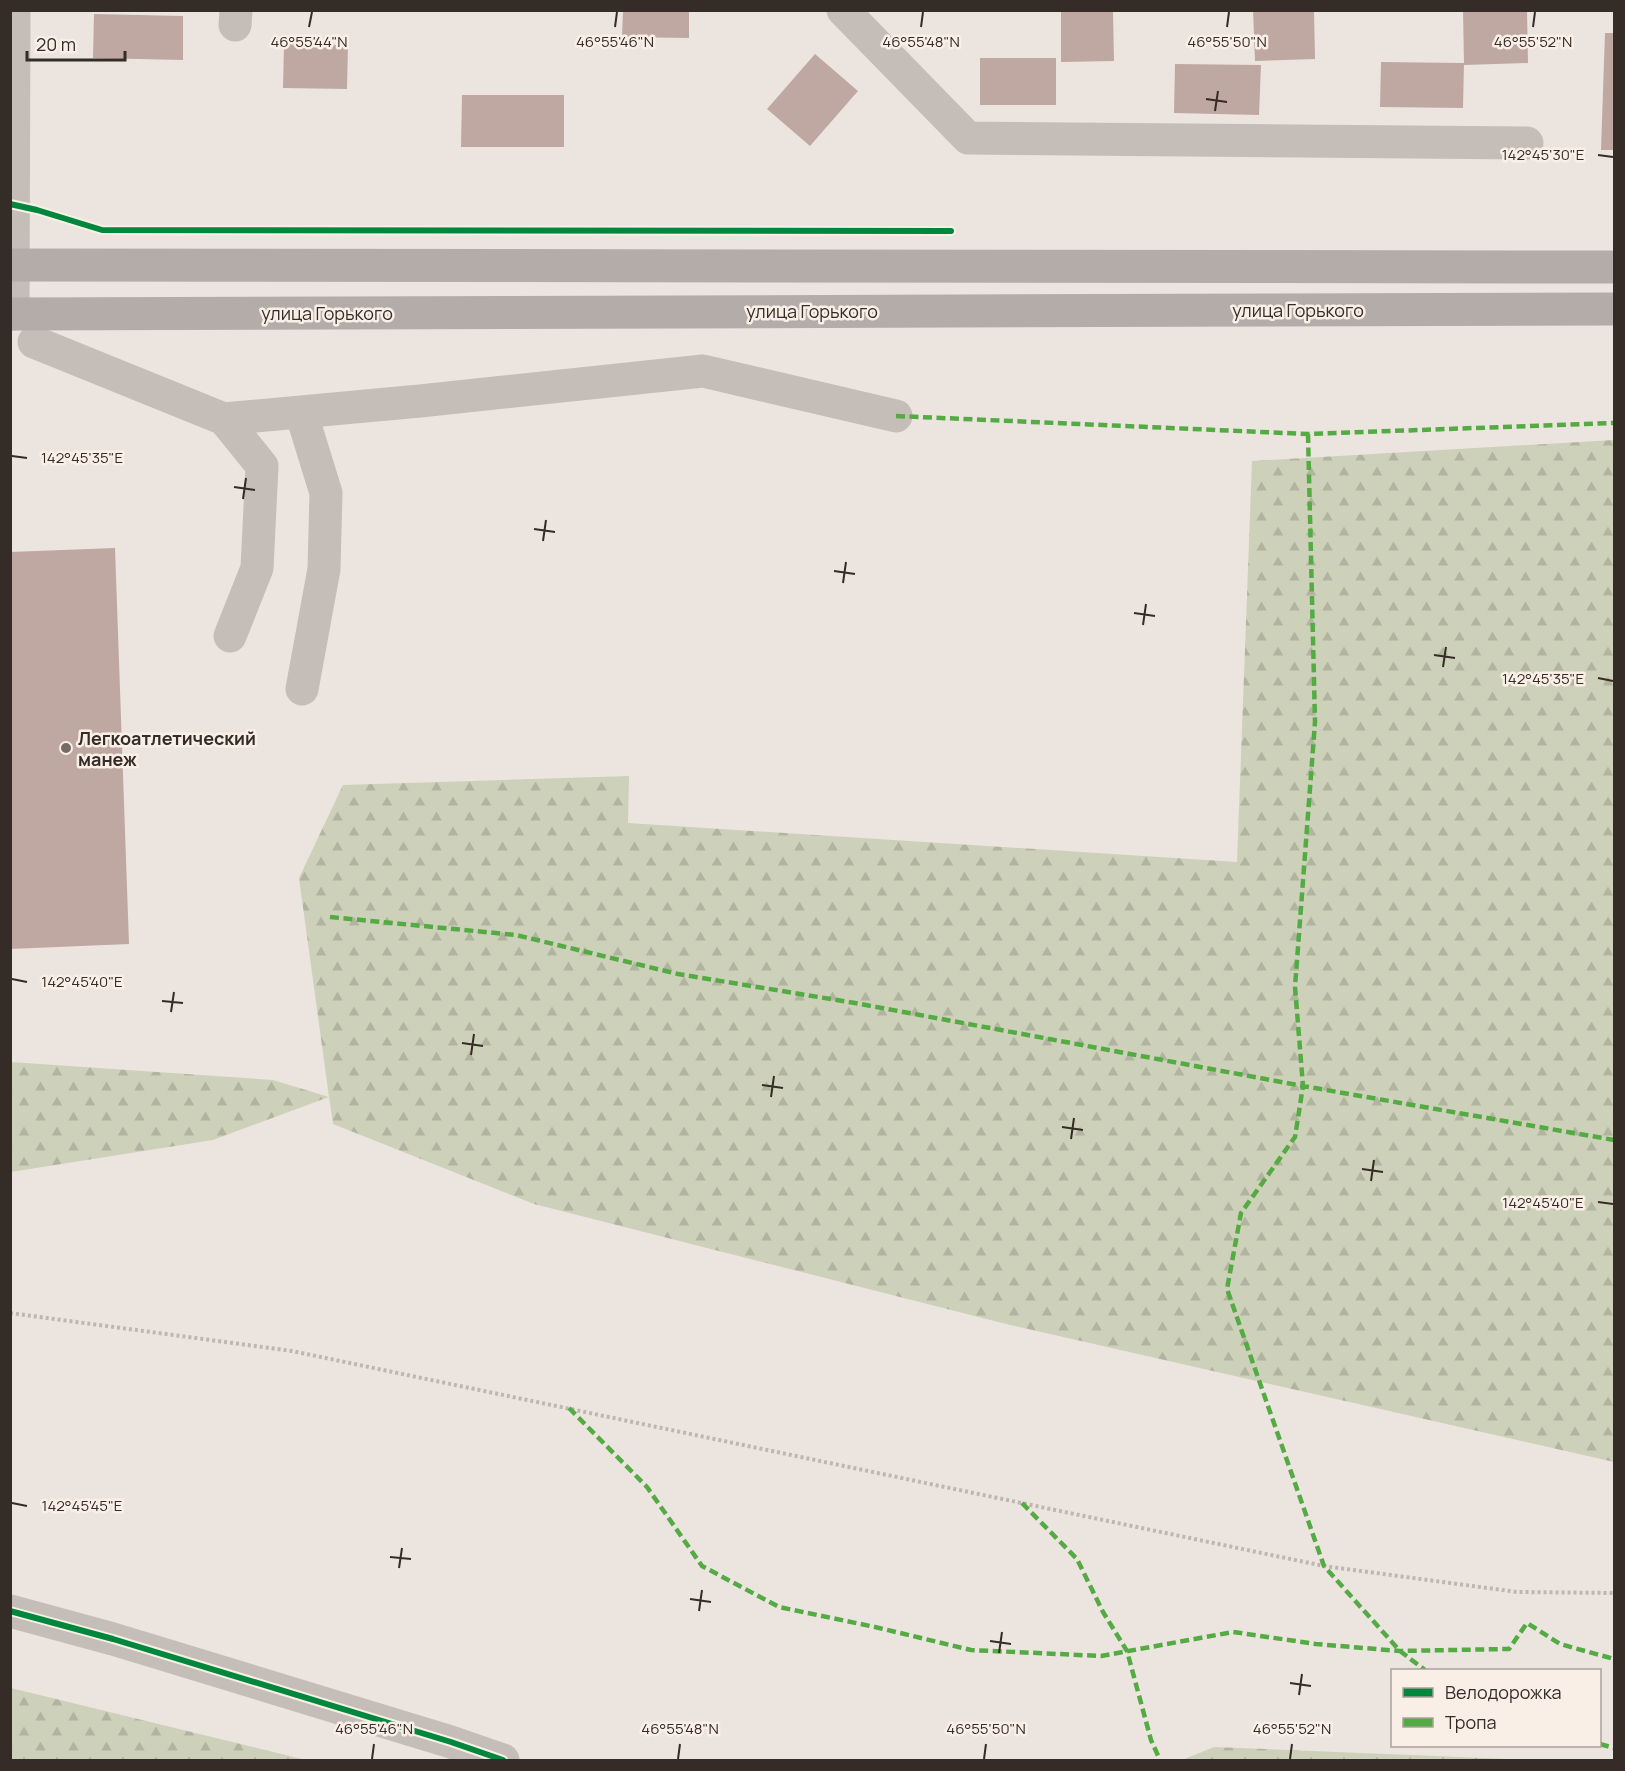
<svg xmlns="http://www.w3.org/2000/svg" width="1625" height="1771" viewBox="0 0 1625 1771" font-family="Manrope,sans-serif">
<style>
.forest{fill:url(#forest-firs)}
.building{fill:#bfa8a1}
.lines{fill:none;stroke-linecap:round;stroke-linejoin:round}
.path{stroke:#bdb6b1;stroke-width:4;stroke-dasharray:3 3;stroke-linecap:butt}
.minor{stroke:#c5bdb8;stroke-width:33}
.major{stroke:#b3aca8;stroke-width:33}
.quiet{stroke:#54ab44;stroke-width:4.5;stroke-dasharray:9 4.5;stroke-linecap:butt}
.cycleway-casing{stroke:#f9efe6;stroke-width:10}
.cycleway{stroke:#00873e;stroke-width:6}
.ticks{fill:none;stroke:#352b27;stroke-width:2}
.poi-dot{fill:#756c67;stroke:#f9efe6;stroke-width:2}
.labels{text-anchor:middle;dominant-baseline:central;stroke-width:5;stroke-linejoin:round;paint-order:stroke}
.street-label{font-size:18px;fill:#352b27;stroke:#f9efe6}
.poi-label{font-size:18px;font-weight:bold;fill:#352b27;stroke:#f9efe6;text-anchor:start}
.ticks-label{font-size:15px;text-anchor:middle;fill:#352b27;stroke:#f9efe6;stroke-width:5;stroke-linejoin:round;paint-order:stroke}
</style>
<defs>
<pattern id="forest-firs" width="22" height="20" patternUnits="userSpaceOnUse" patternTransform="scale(1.5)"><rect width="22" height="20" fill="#ced1b9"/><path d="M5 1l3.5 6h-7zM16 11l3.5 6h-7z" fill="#b2b49f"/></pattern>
</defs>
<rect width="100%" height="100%" fill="#ece5df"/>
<!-- forest -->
<path class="forest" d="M1614,440v1022l-604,-137 -476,-121 -201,-80 -4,-27 -116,43 -202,32v-110l262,18 56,17 -30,-219 44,-93 286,-9 -1,47 609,39 15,-401z
M10,1688h1l295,72h-295z
M1214,1747l320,13h-352z"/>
<!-- building -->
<path class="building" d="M623,10h66v28l-67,-1z
M1061,10h52l1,51 -53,1z
M1253,10h61l1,49 -60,2z
M1463,10h64l1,53 -64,2z
M94,14l89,2v44l-90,-2z
M1605,33h9v117h-13z
M284,44l64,1 -1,44 -64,-1z
M815,54l43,37 -48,55 -43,-37z
M980,58h76v47h-76z
M1381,62l83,1 -1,45 -83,-1z
M1175,64l86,1 -2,50 -85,-2z
M462,95h102v52h-103z
M115,548l14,396 -119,5v-397z"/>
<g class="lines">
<!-- path -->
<path class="path" d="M10,1313l282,38 1032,215 193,26 97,1"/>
<!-- minor -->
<path class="minor" d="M843,10l125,128 559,5
M235,25l1,-15
M13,314l1,-304
M34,342l190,77 38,47 -5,102 -27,68
M301,412l25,81 -2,76 -22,120
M224,419l196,-18 283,-30 193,45
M10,1611l103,28 338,103 52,18"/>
<!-- major -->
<path class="major" d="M10,265l1604,2
M10,314l1604,-5"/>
<!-- quiet -->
<path class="quiet" d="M896,416l412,18 306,-11
M1308,434l7,288 -20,265 8,99 -8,51 -54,76 -14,76 97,277 76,85 25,19
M330,917l186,18 162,39 177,29 448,83 311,54
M569,1408l78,79 55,79 77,41 96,20 96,23 130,6 132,-24 83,12 84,7 109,-2 18,-26 33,21 54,15
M1022,1503l55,56 26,53 24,39 24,89 9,20
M1600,1744l14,4"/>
<defs>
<path id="cycleway" d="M10,204l27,6 65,20 849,1
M10,1611l103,28 338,103 52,18"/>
</defs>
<!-- cycleway casing -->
<use href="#cycleway" class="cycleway-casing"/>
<!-- cycleway -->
<use href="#cycleway" class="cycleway"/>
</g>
<!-- ticks -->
<path class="ticks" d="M309,27l3,-15M615,27l2,-15M921,27l2,-15M1227,27l2,-15M1533,27l2,-15M1206,99l21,3M1215,111l3,-20M1598,155l15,2M12,456l15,2M234,487l21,3M243,499l3,-21M534,529l21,3M543,541l3,-21M834,571l21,3M843,583l3,-21M1134,613l21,3M1143,625l3,-21M1434,655l21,3M1443,667l3,-20M1598,678l15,3M12,979l15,3M162,1001l21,2M171,1012l3,-20M462,1043l21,3M471,1055l3,-21M762,1085l21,3M771,1097l3,-21M1062,1127l21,3M1071,1139l3,-21M1362,1169l21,3M1371,1181l3,-21M1598,1202l15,2M12,1503l15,3M390,1557l21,2M399,1568l3,-20M690,1599l21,3M699,1611l3,-21M990,1641l21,3M999,1653l3,-21M1290,1683l21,3M1299,1695l3,-21M372,1759l2,-15M678,1759l2,-15M984,1759l2,-15M1290,1759l2,-15"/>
<!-- markers -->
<circle class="poi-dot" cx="66" cy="748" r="6"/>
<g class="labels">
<!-- street labels -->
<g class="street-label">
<text x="1298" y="310">улица Горького</text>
<text x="812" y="311">улица Горького</text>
<text x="327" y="313">улица Горького</text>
</g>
<!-- poi labels -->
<g class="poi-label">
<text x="78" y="738">Легкоатлетический<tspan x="78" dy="21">манеж</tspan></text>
</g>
</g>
<g class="ticks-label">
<text x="309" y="47">46°55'44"N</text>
<text x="615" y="47">46°55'46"N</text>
<text x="921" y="47">46°55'48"N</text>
<text x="1227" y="47">46°55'50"N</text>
<text x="1533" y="47">46°55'52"N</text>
<text x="1543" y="160">142°45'30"E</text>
<text x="82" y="463">142°45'35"E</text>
<text x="1543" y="684">142°45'35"E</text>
<text x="82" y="987">142°45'40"E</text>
<text x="1543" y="1208">142°45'40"E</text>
<text x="82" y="1511">142°45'45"E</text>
<text x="374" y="1734">46°55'46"N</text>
<text x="680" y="1734">46°55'48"N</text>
<text x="986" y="1734">46°55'50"N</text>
<text x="1292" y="1734">46°55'52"N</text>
</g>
<!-- border -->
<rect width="1625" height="1771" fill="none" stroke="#352b27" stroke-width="24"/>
<!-- legend -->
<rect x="1391" y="1669" width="210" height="78" fill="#f9efe6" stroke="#aba19a" stroke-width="1.5"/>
<rect x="1403" y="1688" width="30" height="9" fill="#00873e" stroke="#aba19a" stroke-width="1.5"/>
<text x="1445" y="1699" font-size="18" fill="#352b27">Велодорожка</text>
<rect x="1403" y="1718" width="30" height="9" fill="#54ab44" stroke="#aba19a" stroke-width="1.5"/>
<text x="1445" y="1729" font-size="18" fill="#352b27">Тропа</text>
<!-- scale -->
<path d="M27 51v9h98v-9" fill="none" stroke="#352b27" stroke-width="3"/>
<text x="36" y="51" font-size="18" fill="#352b27" stroke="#f9efe6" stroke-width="4.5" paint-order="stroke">20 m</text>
</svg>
